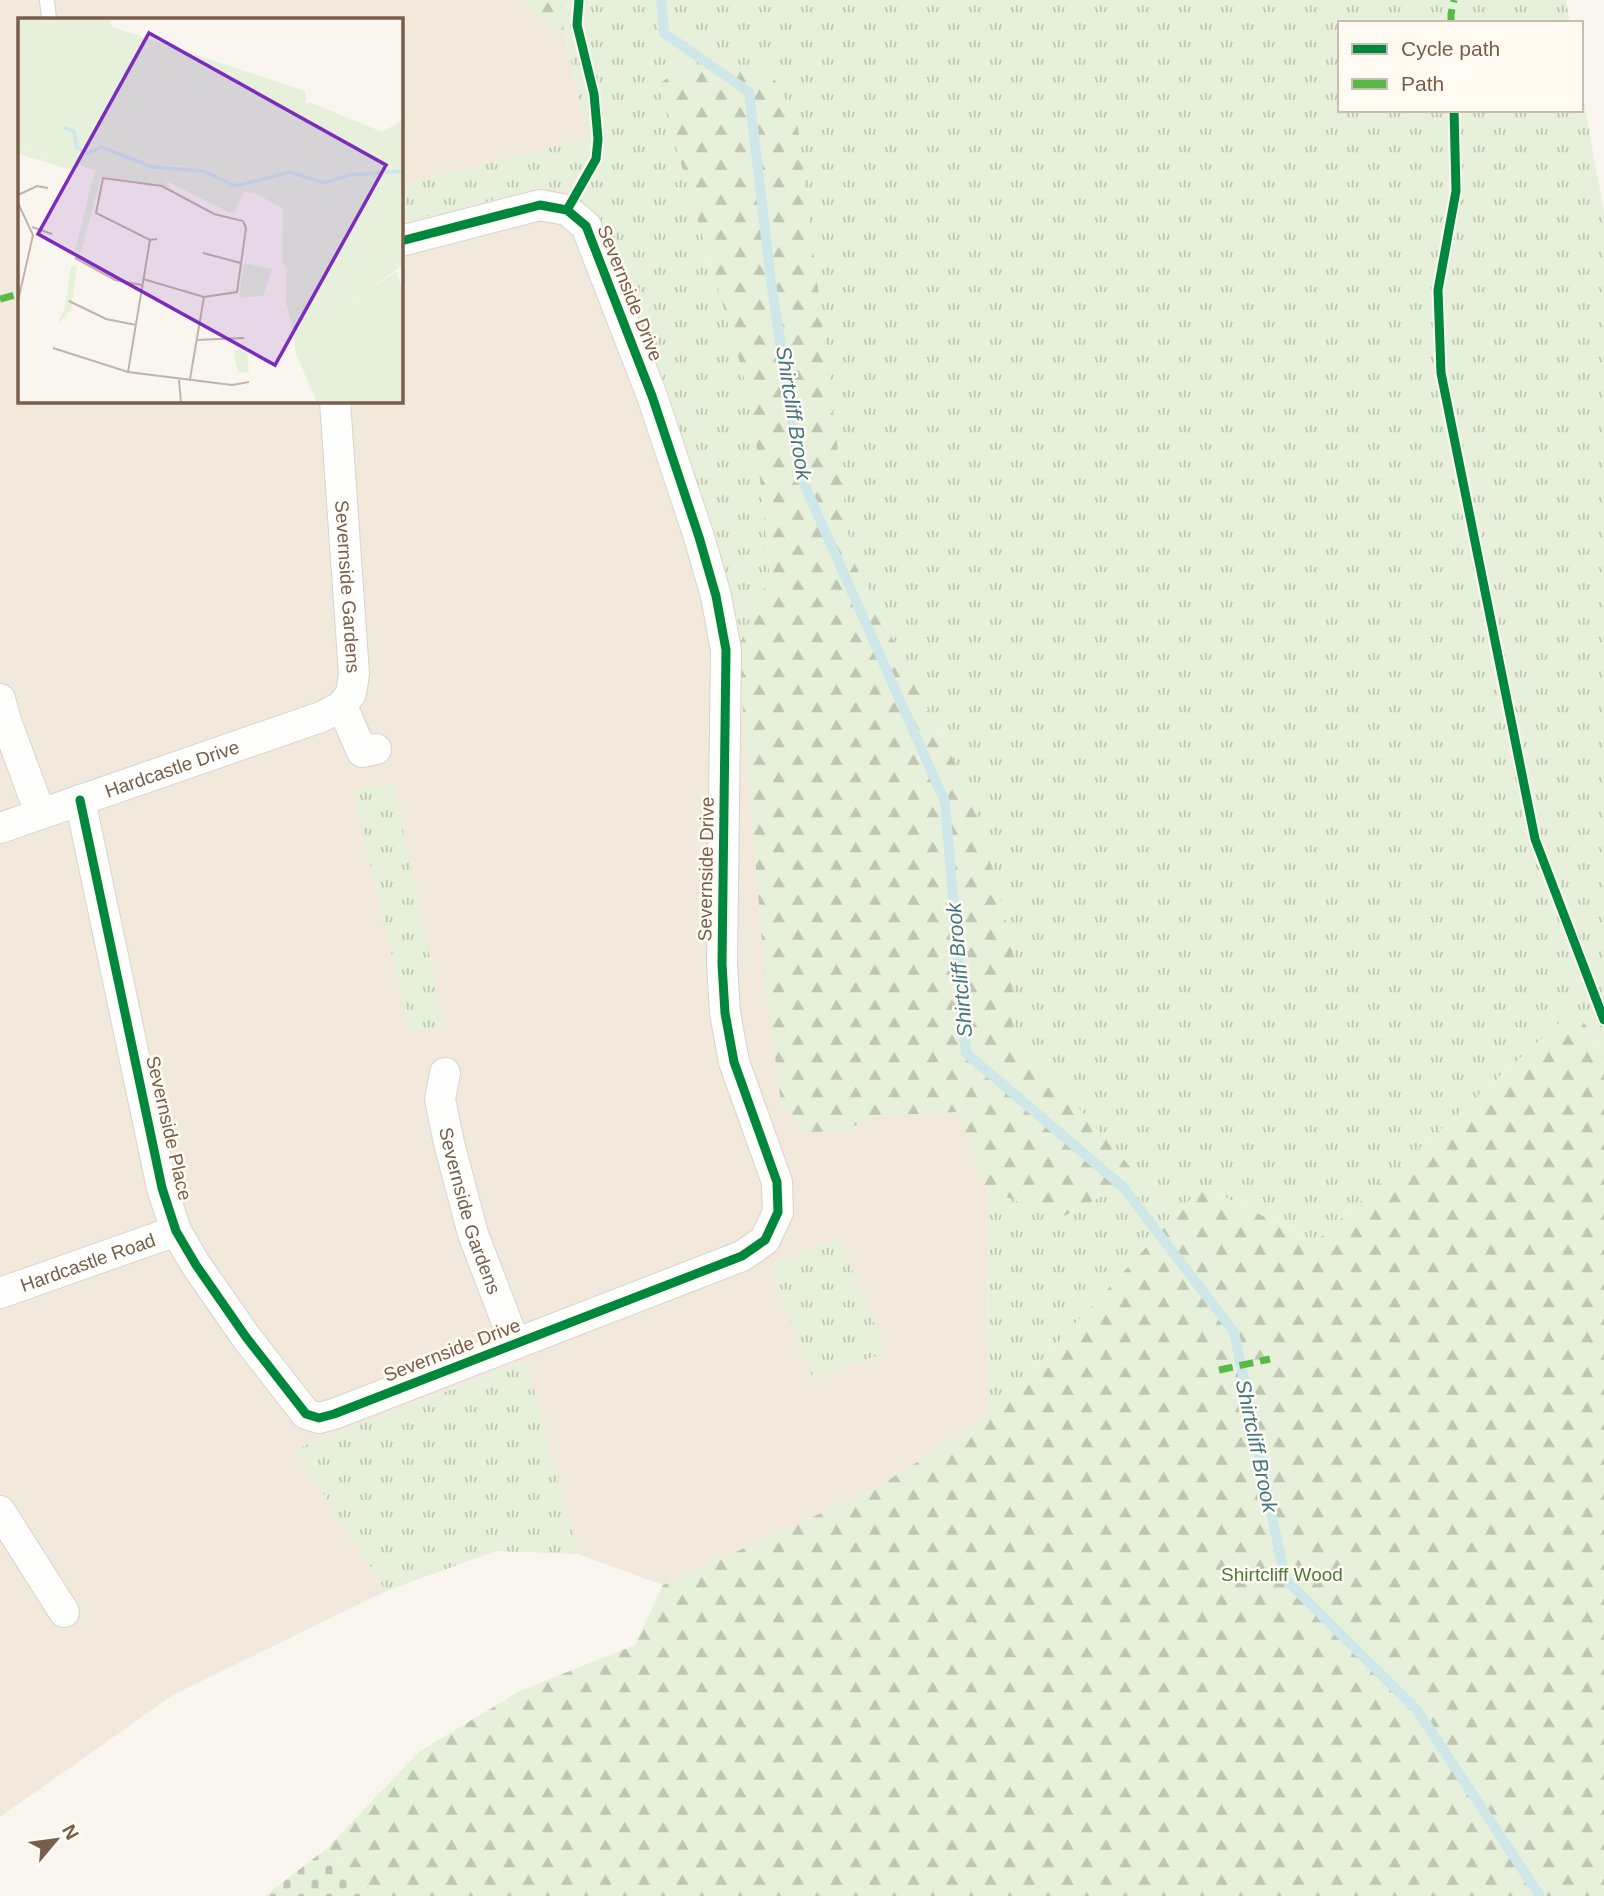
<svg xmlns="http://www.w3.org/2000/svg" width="1604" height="1896" viewBox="0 0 1604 1896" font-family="Helvetica,sans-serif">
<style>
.residential{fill:#f2e9dd;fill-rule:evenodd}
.grass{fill:url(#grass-tufts)}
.forest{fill:url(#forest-firs)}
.cemetery{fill:url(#cemetery-stones)}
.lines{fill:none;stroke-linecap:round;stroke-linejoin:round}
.stream{stroke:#d0e7ea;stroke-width:10}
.lane-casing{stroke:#d9d3cd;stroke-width:16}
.street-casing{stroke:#d9d3cd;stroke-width:32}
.lane{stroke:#fefefd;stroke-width:14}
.street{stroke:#fefefd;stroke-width:30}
.quiet{stroke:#58b947;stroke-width:7;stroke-dasharray:14 7;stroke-linecap:butt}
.cycleway-casing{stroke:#fffaf2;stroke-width:13}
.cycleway{stroke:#00873e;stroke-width:9}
.labels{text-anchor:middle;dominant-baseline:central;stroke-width:5;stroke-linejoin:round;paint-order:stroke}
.street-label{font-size:19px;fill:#7a5e4c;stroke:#fffaf2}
.park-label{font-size:19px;fill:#507a41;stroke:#fffaf2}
.water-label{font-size:21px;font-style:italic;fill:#427886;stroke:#fffaf2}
.inset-river{fill:none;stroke:#d0e7ea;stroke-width:3.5}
.inset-road{fill:none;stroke:#c2b4a9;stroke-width:2}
.view{fill:#7b2cbf;fill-opacity:0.15;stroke:#7b2cbf;stroke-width:3.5}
.inset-edge{fill:none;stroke:#7a5e4c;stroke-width:3.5}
</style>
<defs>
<pattern id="grass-tufts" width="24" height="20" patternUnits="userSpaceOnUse" patternTransform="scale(1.75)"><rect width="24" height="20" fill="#e6f0da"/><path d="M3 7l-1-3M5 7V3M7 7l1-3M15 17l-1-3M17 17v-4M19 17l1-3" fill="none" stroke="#bfc6b3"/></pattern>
<pattern id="forest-firs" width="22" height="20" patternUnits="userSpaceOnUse" patternTransform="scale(1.75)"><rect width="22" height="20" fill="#e6f0da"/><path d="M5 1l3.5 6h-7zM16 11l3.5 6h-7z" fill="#bfc6b3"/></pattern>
<pattern id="cemetery-stones" width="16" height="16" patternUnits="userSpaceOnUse" patternTransform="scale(1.75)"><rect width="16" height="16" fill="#e6f0da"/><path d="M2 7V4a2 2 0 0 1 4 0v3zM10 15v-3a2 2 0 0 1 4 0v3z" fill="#bfc6b3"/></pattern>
</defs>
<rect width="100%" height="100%" fill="#f9f6ef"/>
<!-- residential -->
<path class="residential" d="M0,0h520l45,34 23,103 70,-52 184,1046 35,-15 80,-4 30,79 1,227 -116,72 -209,95 -85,-31 -53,-193 -230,88 91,142 -213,104 -173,122zM19,19h382v382h-382z"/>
<!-- grass -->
<path class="grass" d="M558,0h1008l4,23h-230v87h241v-25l23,128v846l-28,-51 -261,234 -112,-56 -215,232 -1,-227 77,25 74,-39 -126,-145 1,-86 -40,-147 -122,-243 -55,-436 -138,-35 94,319 18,171 -32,73 -78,-257 -68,-180 -27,-20 -23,-3 -141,35v-38l187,-47z
M393,783l51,243 -34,6 -57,-241z
M839,1238l47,114 -73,27 -43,-115z
M526,1361l52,193 -82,-3 -110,40 -91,-142z"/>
<!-- forest -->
<path class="forest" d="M520,0h38l7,34z
M683,66h84l30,54 54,436 122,243 40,147 -1,86 127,145 -75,39 -77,-25 -30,-79 -80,4 -35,15 -38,1 -23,-30 -15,-113 -28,-341 32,-73 -18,-171 -94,-319z
M1576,1008l28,51v837h-1226l-52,-47 94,-98 100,-60 115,-46 28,-60 209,-95 116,-72 215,-232 112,56z"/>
<!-- cemetery -->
<path class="cemetery" d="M326,1849l52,47h-113z"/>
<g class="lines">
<!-- stream -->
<path class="stream" d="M661,0l3,33 85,59 22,190 30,195 144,325 21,251 157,134 111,145 51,247 132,131 123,186"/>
<defs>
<path id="lane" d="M47,0l2,19"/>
<g id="street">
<path id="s1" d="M335,401l19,273 -3,19 -9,13"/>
<path d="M0,699l6,22 34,92"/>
<path d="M342,706l20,46 14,-3"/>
<path d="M80,800l82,388 14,43 20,34 50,72 60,77 13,4 15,-4 408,-158 23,-16 13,-28 -1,-30 -43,-120 -9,-49 -3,-49 4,-314 -10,-54 -17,-59 -47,-141 -66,-170 -19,-16 -27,-5 -139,36"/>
<path id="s2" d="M0,828l321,-111 21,-11"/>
<path id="s3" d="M445,1073l-5,26 9,44 24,91 42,110"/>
<path id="s4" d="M0,1293l176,-62"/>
<path d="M0,1511l64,101"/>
</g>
</defs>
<!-- lane casing -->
<use href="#lane" class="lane-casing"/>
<!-- street casing -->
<use href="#street" class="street-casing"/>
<!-- lane -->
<use href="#lane" class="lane"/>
<!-- street -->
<use href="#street" class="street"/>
<!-- quiet -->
<path class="quiet" d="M1451,23v-9l3,-14
M0,299l19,-5
M1219,1370l51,-11"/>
<defs>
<path id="cycleway" d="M1454,110l2,81 -18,99 3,83 94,466 69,181
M567,210l29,-51 2,-20 -4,-45 -17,-69 2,-25
M80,800l82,388 14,43 20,34 50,72 60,77 13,4 15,-4 408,-158 23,-16 13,-28 -1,-30 -43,-120 -9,-49 -3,-49 4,-314 -10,-54 -17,-59 -47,-141 -66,-170 -19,-16 -27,-5 -139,36"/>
</defs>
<!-- cycleway casing -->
<use href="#cycleway" class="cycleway-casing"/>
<!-- cycleway -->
<use href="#cycleway" class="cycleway"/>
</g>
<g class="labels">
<!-- street labels -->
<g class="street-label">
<text transform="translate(630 293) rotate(68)">Severnside Drive</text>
<text stroke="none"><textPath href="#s1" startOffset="186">Severnside Gardens</textPath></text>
<text stroke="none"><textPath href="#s2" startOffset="182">Hardcastle Drive</textPath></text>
<text transform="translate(706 869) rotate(-89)">Severnside Drive</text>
<text transform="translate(169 1128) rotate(77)">Severnside Place</text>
<text stroke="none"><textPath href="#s3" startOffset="142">Severnside Gardens</textPath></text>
<text stroke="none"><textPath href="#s4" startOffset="93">Hardcastle Road</textPath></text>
<text transform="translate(452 1350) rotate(-21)">Severnside Drive</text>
</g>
<!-- park labels -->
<g class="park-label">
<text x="1282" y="1574">Shirtcliff Wood</text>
</g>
<!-- water labels -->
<g class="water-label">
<text transform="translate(794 413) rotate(81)">Shirtcliff Brook</text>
<text transform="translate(959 970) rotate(-95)">Shirtcliff Brook</text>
<text transform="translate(1257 1446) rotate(78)">Shirtcliff Brook</text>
</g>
</g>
<!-- overview -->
<g transform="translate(18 18)">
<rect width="385" height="385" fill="#f9f6ef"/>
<path d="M0,0h92l2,9 193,64 2,16h-34l11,49 -15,10 14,43 -28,-16 8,-8v-12l-26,6 -32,-11 -39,-2 -67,-23 -5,15 46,10 23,10 7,9 -69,-10 -20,75 -6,-1 20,-81 -77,-24zM226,245l28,6 -9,27 -24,2zM59,248l-6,44 -14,14 8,-16 6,-41zM229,331l2,23 -11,1 -5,-23z" fill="#e6f0da"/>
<path d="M291,84l73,30 21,-12v145l-47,34 -65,22 -5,-18 1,-34 -5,-8 1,-52 -14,-43 15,-11 -11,-48h33zM81,125l67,23 39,2 32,11 27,-6 -1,12 -8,8 -12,-1 -8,20 -5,1 -90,-45 -46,-10zM0,128l63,20 -9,4 -54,-16z" fill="#e6f0da"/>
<path d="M378,254l7,20v111h-86l-21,-50 -5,-32 65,-22z" fill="#e6f0da"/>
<path class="inset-river" d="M46,110l10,3 3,17 11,5 13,-6 52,20 50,4 33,15 54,-14 34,11 26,-8 53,-4"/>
<path class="inset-road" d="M0,177l19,-9 11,2M0,185l15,32 -15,66M14,209l20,7M185,235l38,10M57,240l40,22 27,5M125,261l61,18 33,-5 9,-64 -3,-7 -29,-7 -52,-28 -59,-8 -7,35 54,27 7,-1M51,283l37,18 30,6M178,322l48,-2M35,330l75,24 104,13 17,-3M110,354l22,-132M172,361l14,-82M161,362l2,23"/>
<path class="view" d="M131,15l237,132 -111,200 -237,-131z"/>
<rect width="385" height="385" class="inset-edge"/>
</g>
<!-- legend -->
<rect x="1338" y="21" width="245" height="91" fill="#fffaf2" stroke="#cabcb0" stroke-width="2"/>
<rect x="1352" y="44" width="35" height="10" fill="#00873e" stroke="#cabcb0" stroke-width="2"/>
<text x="1401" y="56" font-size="21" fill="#7a5e4c">Cycle path</text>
<rect x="1352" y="79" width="35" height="10" fill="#58b947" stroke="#cabcb0" stroke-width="2"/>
<text x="1401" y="91" font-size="21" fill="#7a5e4c">Path</text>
<!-- north arrow -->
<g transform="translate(56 1840) rotate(61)" stroke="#fffaf2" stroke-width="5" paint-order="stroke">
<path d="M0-5L12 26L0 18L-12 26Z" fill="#7a5e4c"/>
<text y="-10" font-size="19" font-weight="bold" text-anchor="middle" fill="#7a5e4c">N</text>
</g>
</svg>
